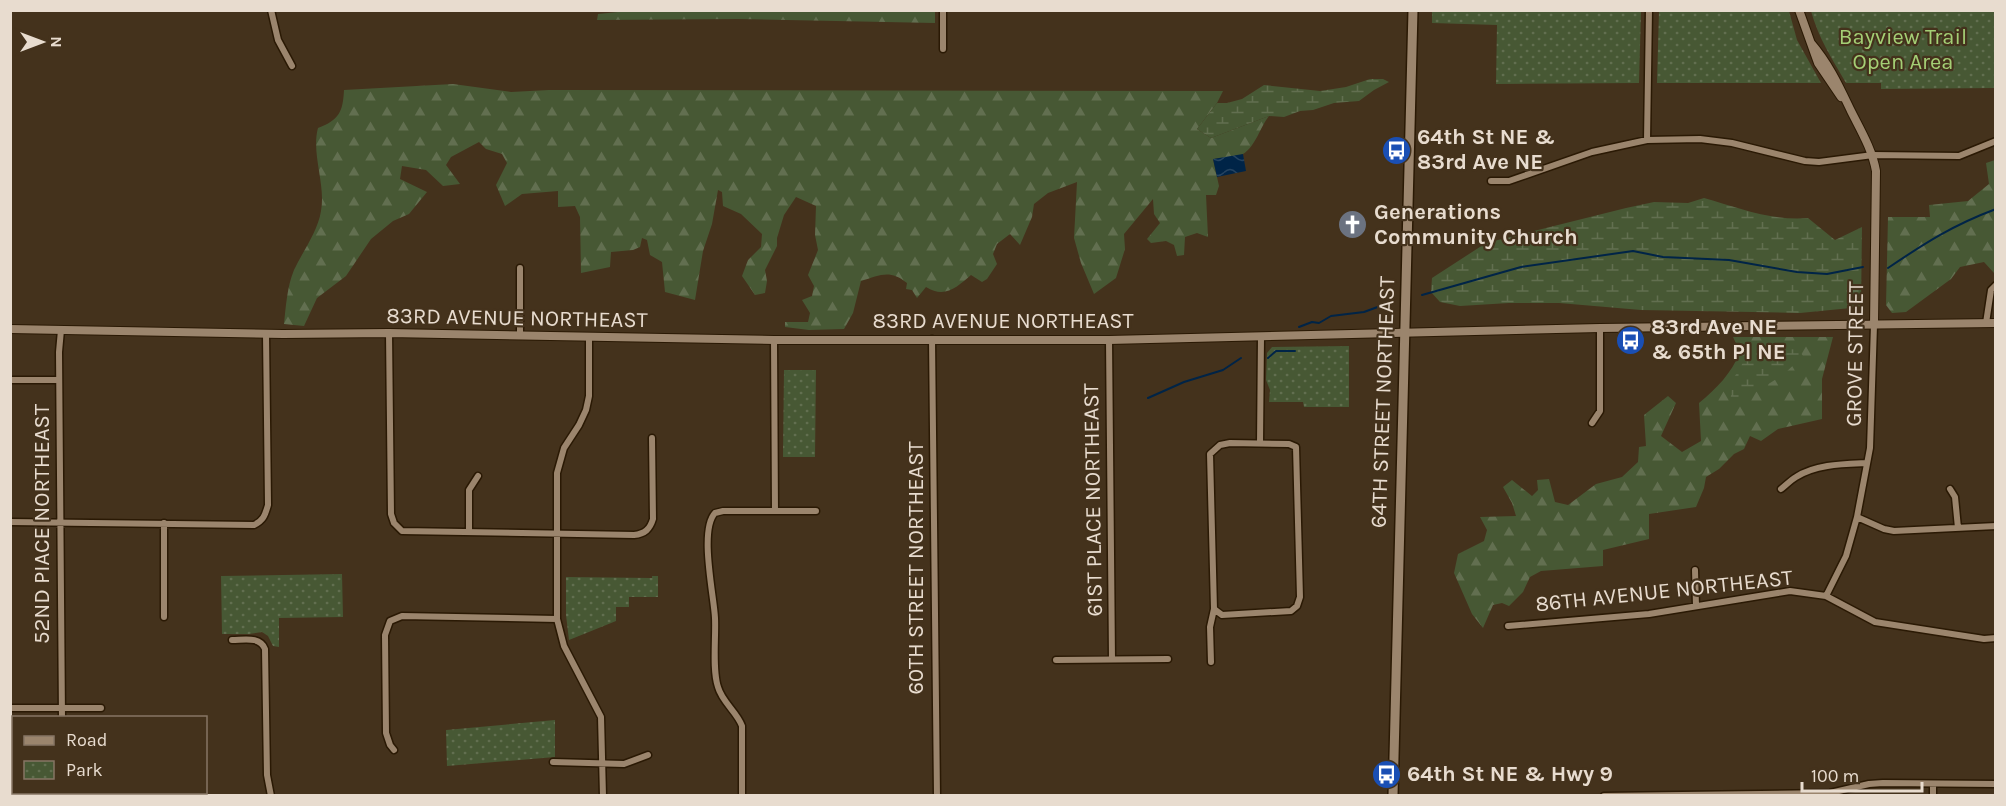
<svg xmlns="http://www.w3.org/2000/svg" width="2006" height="806" viewBox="0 0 2006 806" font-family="Karla,sans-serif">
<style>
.forest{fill:url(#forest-firs)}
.wetland{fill:url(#wetland-marsh)}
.park{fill:url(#park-dots)}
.water{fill:url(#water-waves)}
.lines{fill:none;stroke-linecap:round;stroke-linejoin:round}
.stream{stroke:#002447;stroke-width:2}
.minor-casing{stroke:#2a1904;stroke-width:9}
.tertiary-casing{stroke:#2a1904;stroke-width:10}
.secondary-casing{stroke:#2a1904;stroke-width:12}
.minor{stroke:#9b856d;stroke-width:6}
.tertiary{stroke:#9b856d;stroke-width:8}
.secondary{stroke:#9b856d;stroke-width:9}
.labels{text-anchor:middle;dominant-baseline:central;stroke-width:4.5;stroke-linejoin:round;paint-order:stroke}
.park-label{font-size:22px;fill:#a4cf75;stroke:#44321c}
.poi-label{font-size:22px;font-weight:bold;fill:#e8dccf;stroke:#44321c;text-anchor:start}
.street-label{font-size:22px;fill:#e8dccf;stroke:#44321c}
</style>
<defs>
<pattern id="forest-firs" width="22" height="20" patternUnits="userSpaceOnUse" patternTransform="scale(1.5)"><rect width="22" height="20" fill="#475834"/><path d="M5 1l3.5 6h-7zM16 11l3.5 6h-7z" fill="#626f50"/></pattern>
<pattern id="wetland-marsh" width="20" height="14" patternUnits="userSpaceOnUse" patternTransform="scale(1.5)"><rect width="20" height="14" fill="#475834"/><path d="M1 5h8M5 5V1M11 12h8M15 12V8" fill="none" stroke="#626f50"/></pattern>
<pattern id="park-dots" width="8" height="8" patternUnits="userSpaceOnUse" patternTransform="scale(1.5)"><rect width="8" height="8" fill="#475834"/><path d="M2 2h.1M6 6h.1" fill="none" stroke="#626f50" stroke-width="1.8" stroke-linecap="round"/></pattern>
<pattern id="water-waves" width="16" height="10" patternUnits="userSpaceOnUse" patternTransform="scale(1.5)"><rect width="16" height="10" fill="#002447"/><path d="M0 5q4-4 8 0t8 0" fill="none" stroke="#254360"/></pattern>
</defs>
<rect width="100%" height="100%" fill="#44321c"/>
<!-- forest -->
<path class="forest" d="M628,11l307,-1v13l-197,-4 -141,1 1,-6z
M453,84l58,8 38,-2 674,1 -6,12 -20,26 14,9 58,-22c-9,11 -13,30 -26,38 -7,4 -21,4 -30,5l6,27 -3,9h-10l2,42 -11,-4 -12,4 -1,18 -7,1 -3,-11 -8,-4 -15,2 -4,-4 13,-16 -6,-9 -1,-15 -29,35 1,15 -9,29 -22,16 -13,-31 -7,-25 3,-56 -29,11 -14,11 -2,13 -12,28 -10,-11 -13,10 -4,10 4,10 -10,15 -5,3 -11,-7c-14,12 -26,24 -45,12l-9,11 -5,-8 -6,-1 1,-6c-17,-14 -27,-8 -46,-2l-8,32 -9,16 -35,1 -24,-3v-5h23l2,-9 -8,-13 10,-4 2,-10 -6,-11 10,-25 -3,-15 1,-29 -20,-9 -12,18 -7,23v8l-12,24 2,11 -2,12 -10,2 -13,-19 6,-16 13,-13 1,-13 -21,-20 -18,-8 -1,-14 -4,-2 -6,34 -9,27 -8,49 -30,-8 -3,-30 -12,-7 -3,-15 -5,-2 -2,9 -7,3 -22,2 -1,15 -29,6 -1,-56 -5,-11 -17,1v-16l-36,3 -17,12 -9,-21 11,-22 -5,-9 -16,-5 -7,-7 -28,15 -5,8 14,19 -17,2 -17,-16 -24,-4 -2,13 27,13 -18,22 -16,7 -22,18 -25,37 -29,22 -13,28 -20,-2c2,-18 3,-37 10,-54 9,-19 24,-39 27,-59 5,-27 -10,-57 -3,-83 21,-8 25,-16 26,-38z
M1995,160v112l-1,1 -10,-11 -24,5 -9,12 -45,33 -14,1 -6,-8 2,-88h42l-1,-12 39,-4 21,-17 -3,-21z
M1733,337h100l-11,42v40l-44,10 -17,12 -11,-5 -6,13 -10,5 -15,15 -13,8 -2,11 -8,19 -47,7v25l-46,11v16l-62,5 -11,6 -7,15 -14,14 -7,-3 -9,2 -10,23 -11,-14 -18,-41 4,-19 26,-13 3,-11 -7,-13 36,-1 -4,-13 -9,-16 9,-7 20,16 6,-6 -1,-10 12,-1 6,23 13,3 28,-21 26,-7 16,-15 1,-15 7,-1 -2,-31 24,-19 8,7 -15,33 21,16 19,-11 -2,-38c18,-15 32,-29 41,-51z"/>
<!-- wetland -->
<path class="wetland" d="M1370,79h13l6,3 -15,8 -15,11 -25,2 -21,7 -13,1 -16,6 -15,-1 -58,22 -14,-9 20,-26h10l15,-4 22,-14 56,6 26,-4z
M1704,198c35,10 67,23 104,20l27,22 27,-13 -1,80 -61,6 -159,-3 -82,-7h-50l-49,3 -20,-4 -9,-10 1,-14 54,-35 140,-35 28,-6 34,1z
M1798,349l5,7 -20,19 -53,33 2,-27 16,-27 15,-3z"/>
<!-- park -->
<path class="park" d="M1882,10l113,1v77l-114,1v-6h-35c-14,-24 -28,-46 -35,-72z
M1432,11h209l-2,72 -143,1 1,-59 -65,-2z
M1659,11h130l8,29 24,43h-164z
M1349,346v61h-45l-1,-5h-34l1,-12 -4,-10 1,-27 5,-6z
M784,370h32l-1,87h-32z
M342,574l1,43 -64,1v29l-6,-1 -5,-10 -6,-4 -13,2h-27l-1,-58z
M652,576h6v21h-29v10h-13v14l-47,19 -3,-25v-38l86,1z
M555,720v37l-108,9 -1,-36z"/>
<!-- water -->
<path class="water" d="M1243,154l3,17 -29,6 -4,-18z"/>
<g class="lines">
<!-- stream -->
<path class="stream" d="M1888,268c37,-25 65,-43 108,-59
M1422,295l99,-28 112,-16 30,6 66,3 68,12 30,2 36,-7
M1299,327l13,-5 7,1 12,-7 33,-4 19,-7
M1268,358l8,-7h19
M1148,398l36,-16 39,-12 18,-12"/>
<defs>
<path id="minor" d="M271,10l7,30 14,26
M943,49v-39
M1647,140l2,-130
M1491,181h18l83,-29 55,-12 53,-1 32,4 73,18 14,1 54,-7 86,1 37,-15
M520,268v67
M1986,323l5,-33 5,-5
M61,330l-2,22 3,366
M389,333l2,181 3,9 8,8 232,4c11,-1 16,-6 19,-16l-1,-81
M589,337v59l-3,14 -7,15 -15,23 -7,25v146l7,27 37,71 2,79
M932,339l5,457
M774,340l1,171
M1109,340l3,319
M10,380h49
M1592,423l8,-12v-83
M1260,443l1,-106
M1781,489c5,-4 10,-9 15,-12 20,-13 48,-13 71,-14
M1950,489l5,8 3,31
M1857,517l27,12 10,2 102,-5
M10,522l244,3c10,-5 11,-10 14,-20l-2,-171
M469,532v-42l9,-14
M1695,570l1,36
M1826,596l20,-40 11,-39 13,-69 4,-123
M164,617v-94
M1508,626l141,-12 141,-23 36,5 49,26 109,17 12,-1
M232,640c12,0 28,-4 33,9l2,126 4,21
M1056,660l112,-1
M1211,662l-1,-35 4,-18 -4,-155 10,-9 10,-2 59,1 7,3 4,150 -3,9 -6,5 -69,4 -8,-6
M10,708h91
M394,750l-4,-5 -4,-12 -1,-98 5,-14 12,-5 155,3
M553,762l71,2 24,-9
M62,792v4
M742,796v-70c-5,-14 -20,-24 -24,-39 -6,-17 -2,-50 -3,-69 -1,-22 -16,-88 0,-105l8,-2h93
M1604,796l226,-3 39,-9 14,-1 113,1
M1933,796v-12"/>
<path id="tertiary" d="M1799,10l19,53 23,34
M1811,43c18,21 28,43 40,68 10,20 21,38 25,60l-2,154
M10,329l273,5 106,-1 385,7h335l491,-12 396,-5"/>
<path id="secondary" d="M1393,796l20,-786"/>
</defs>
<!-- minor casing -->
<use href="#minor" class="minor-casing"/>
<!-- tertiary casing -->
<use href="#tertiary" class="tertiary-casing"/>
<!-- secondary casing -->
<use href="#secondary" class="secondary-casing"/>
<!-- minor -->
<use href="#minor" class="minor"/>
<!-- tertiary -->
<use href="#tertiary" class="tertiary"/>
<!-- secondary -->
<use href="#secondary" class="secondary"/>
</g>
<!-- icons -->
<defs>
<symbol id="bus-disc" viewBox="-11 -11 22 22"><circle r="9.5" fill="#1a4fb4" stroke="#44321c"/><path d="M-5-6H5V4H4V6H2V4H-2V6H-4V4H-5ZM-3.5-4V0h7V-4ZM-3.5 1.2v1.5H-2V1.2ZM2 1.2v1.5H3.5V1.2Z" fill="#fff"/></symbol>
<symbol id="church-disc" viewBox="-11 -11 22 22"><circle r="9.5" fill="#6b7280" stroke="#44321c"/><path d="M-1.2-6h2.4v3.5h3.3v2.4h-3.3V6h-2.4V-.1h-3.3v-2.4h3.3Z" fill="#fff"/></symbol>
</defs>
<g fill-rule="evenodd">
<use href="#bus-disc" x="1380" y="134" width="33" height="33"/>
<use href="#church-disc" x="1336" y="208" width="33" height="33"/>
<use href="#bus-disc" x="1614" y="324" width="33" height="33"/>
<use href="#bus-disc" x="1370" y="758" width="33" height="33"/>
</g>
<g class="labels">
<!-- park labels -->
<g class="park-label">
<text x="1903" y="37">Bayview Trail<tspan x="1903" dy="25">Open Area</tspan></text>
</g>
<!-- poi labels -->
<g class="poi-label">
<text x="1417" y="137">64th St NE &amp;<tspan x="1417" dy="25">83rd Ave NE</tspan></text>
<text x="1374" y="212">Generations<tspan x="1374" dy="25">Community Church</tspan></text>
<text x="1651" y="327">83rd Ave NE<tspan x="1651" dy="25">&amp; 65th Pl NE</tspan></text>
<text x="1407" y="774">64th St NE &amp; Hwy 9</text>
</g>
<!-- street labels -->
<g class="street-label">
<text transform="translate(517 318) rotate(1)">83RD AVENUE NORTHEAST</text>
<text x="1003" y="321">83RD AVENUE NORTHEAST</text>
<text transform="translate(1855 354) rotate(-89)">GROVE STREET</text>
<text transform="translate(1383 402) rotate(-88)">64TH STREET NORTHEAST</text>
<text transform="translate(1093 500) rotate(-91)">61ST PLACE NORTHEAST</text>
<text transform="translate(42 524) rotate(-90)">52ND PIACE NORTHEAST</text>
<text transform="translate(916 568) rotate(-90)">60TH STREET NORTHEAST</text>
<text transform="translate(1664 591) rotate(-6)">86TH AVENUE NORTHEAST</text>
</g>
</g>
<!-- border -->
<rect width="2006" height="806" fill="none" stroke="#e8dccf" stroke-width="24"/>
<!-- legend -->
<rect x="12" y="716" width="195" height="78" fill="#44321c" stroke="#867664" stroke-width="1.5"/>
<rect x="24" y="736" width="30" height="9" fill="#9b856d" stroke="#867664" stroke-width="1.5"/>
<text x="66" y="746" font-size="18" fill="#e8dccf">Road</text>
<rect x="24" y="761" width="30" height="18" fill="url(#park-dots)" stroke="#867664" stroke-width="1.5"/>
<text x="66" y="776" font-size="18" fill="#e8dccf">Park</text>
<!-- north arrow -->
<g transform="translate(42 42) rotate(90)" stroke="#44321c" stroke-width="4.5" paint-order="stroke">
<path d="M0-4.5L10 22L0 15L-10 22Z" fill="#e8dccf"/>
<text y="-9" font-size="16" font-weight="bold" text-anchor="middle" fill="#e8dccf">N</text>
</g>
<!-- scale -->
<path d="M1802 782v9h120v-9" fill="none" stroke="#e8dccf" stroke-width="3"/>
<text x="1811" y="782" font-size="18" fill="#e8dccf" stroke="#44321c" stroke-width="4.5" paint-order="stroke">100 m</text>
</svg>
